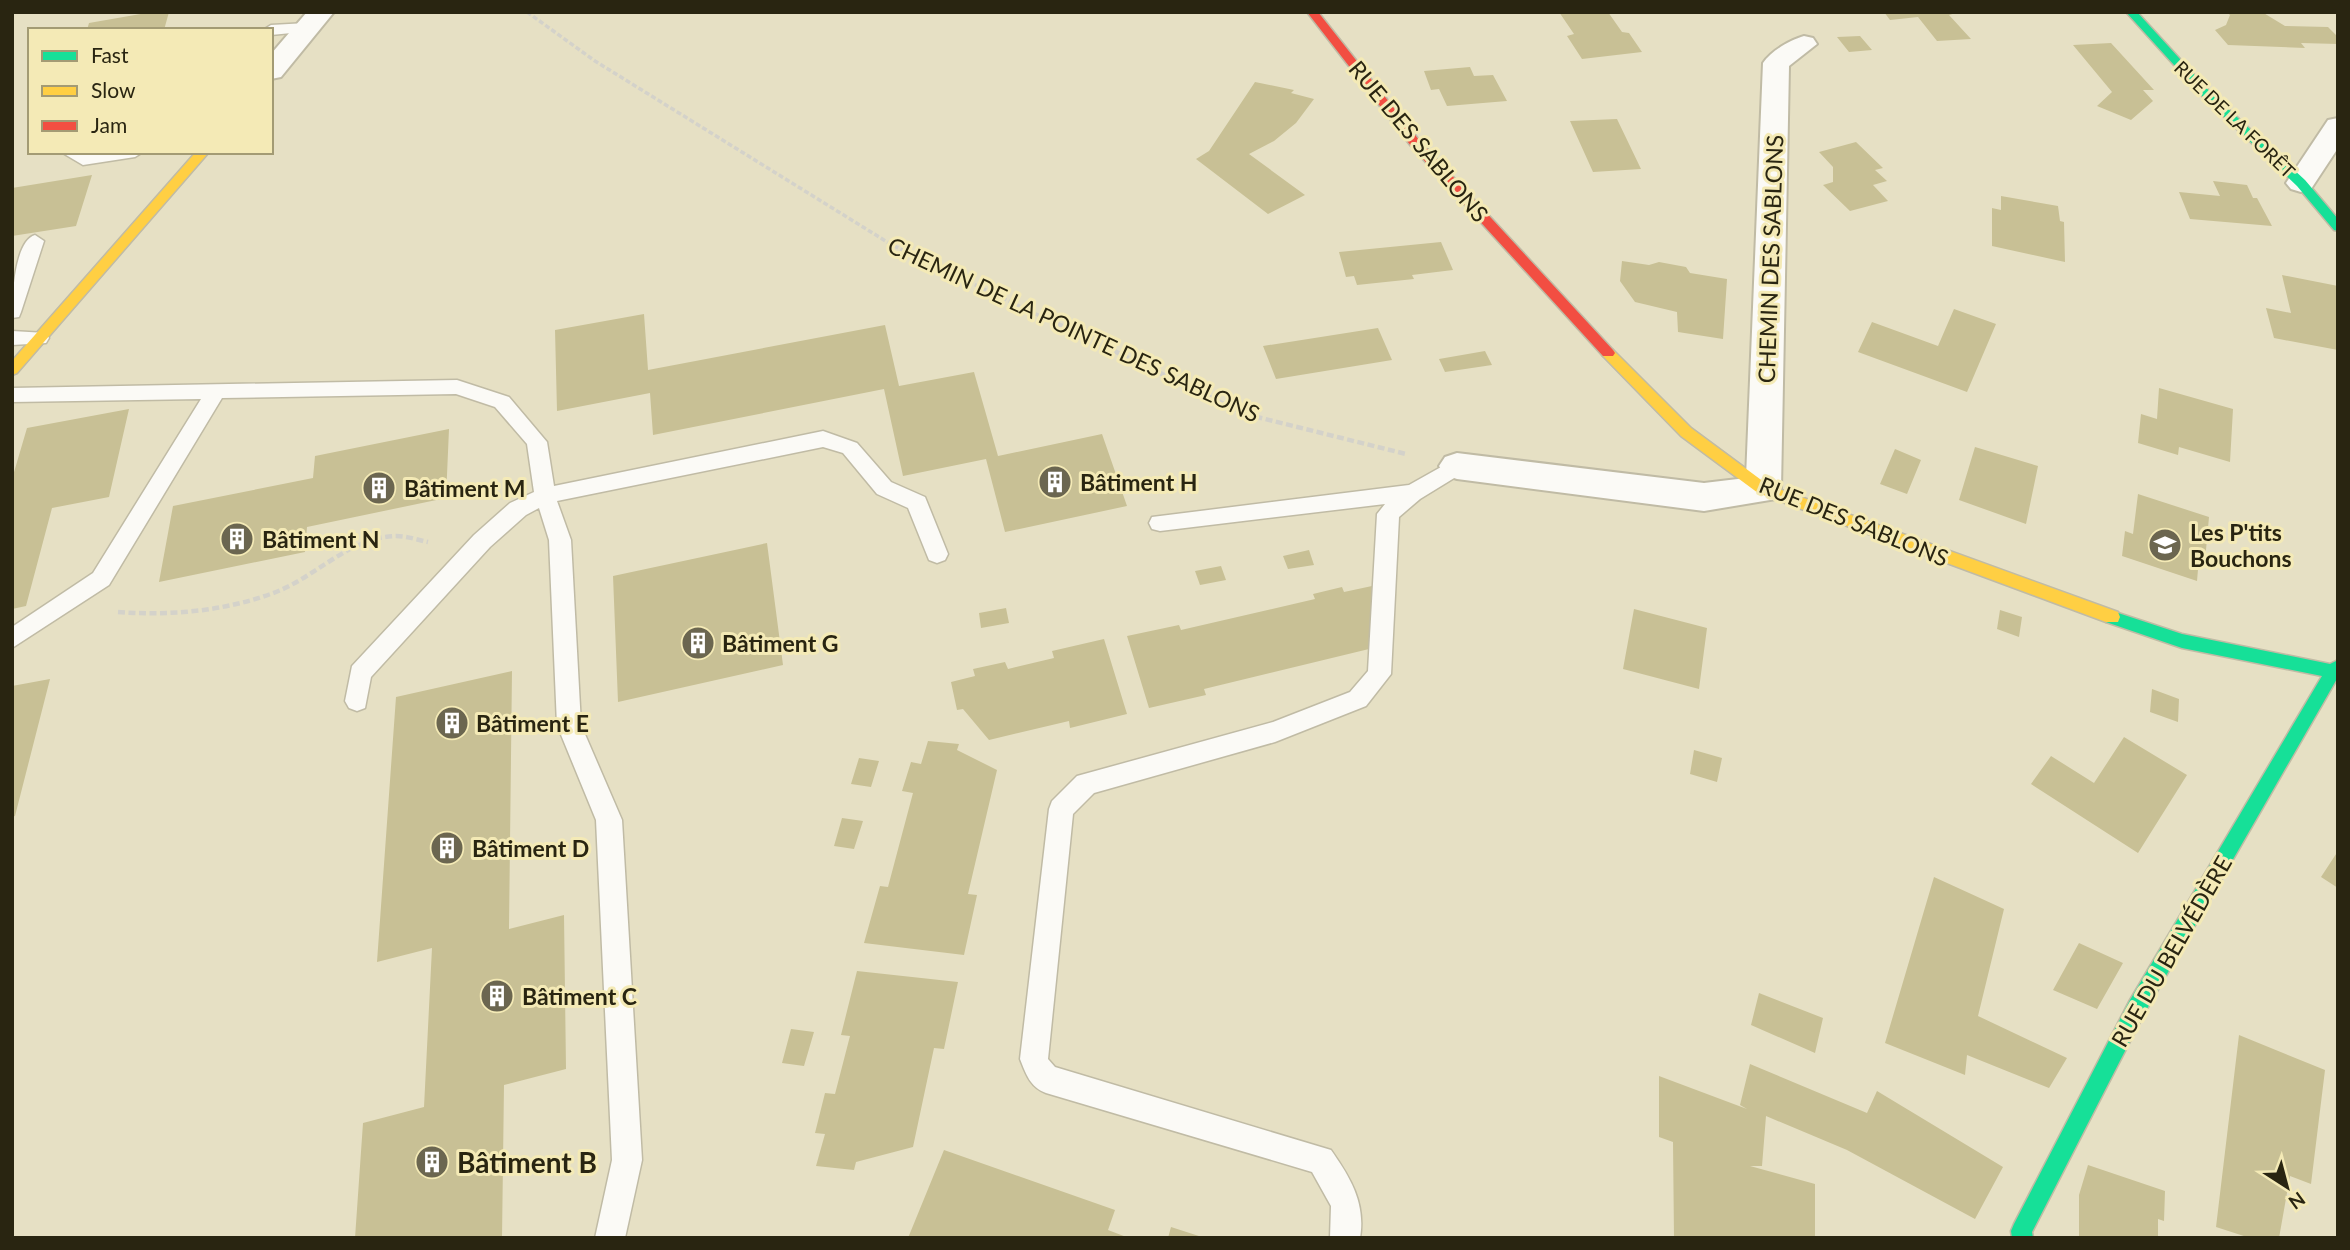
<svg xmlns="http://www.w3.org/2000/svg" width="2350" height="1250" viewBox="0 0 2350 1250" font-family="Lato,sans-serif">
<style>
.building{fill:#c8c095}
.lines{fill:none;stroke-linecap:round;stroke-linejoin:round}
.lane-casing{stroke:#c0bba5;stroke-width:3}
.street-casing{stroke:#c0bba5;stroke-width:4}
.fast-casing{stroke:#c0bba5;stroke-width:3}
.slow-casing{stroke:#c0bba5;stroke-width:3}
.jam-casing{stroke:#c0bba5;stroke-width:3}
.path-far1{stroke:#d4d2ca;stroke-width:3.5;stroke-dasharray:5 2.5;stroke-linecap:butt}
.path{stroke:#d4d2ca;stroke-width:4.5;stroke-dasharray:7 3.5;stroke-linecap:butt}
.lane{fill:#fbfaf6;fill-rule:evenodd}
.street{fill:#fbfaf6;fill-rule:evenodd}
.fast{fill:#16e098;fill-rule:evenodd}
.slow{fill:#ffcf43;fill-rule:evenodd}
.jam{fill:#f24e42;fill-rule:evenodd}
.labels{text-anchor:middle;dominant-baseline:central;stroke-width:6;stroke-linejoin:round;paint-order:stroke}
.far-street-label{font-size:19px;fill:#292511;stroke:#f4eab6}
.street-label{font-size:23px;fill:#292511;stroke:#f4eab6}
.poi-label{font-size:23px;font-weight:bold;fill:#292511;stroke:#f4eab6;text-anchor:start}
.near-poi-label{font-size:28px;font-weight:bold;fill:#292511;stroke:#f4eab6;text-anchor:start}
</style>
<rect width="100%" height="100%" fill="#e6e0c4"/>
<!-- building -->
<path class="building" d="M152,12h17l-5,18h-77l2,-7z
M1559,12h49l14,20 7,1 13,19 -60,7 -15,-23 7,-2z
M1884,12h75l-10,3 22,24 -34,2 -19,-24 -28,3z
M2227,12h35l23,14 43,1 10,10v7l-37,-1 4,5 -77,-3 -13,-15 11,-5 4,-10z
M1860,36l12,14 -23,2 -12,-15z
M2111,43l43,47h-11l10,11 -22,19 -34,-14 15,-14 -39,-47z
M1470,67l4,9 19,-1 14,26 -60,5 -8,-17 -8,1 -7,-19z
M1255,82l39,8 -3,3 23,6 -18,24 -22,18 -25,13 56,41 -37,19 -72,-55 13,-8z
M1617,119l24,50 -48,3 -23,-51z
M1856,142l27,26 -8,2 12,11 -14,4 15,16 -38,10 -27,-26 10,-3v-15l-14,-15z
M92,175l-16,51 -64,10v-48z
M2213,181l34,4 6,13h4l15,28 -82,-7 -11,-27 41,4z
M2001,196l57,10 2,15 4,1 1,40 -73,-16v-38l9,2z
M1441,242l12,28 -41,5 2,4 -57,6 -3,-9 -8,1 -7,-25z
M1622,261l27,4 10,-3 27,5 4,6 37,6 -4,60 -45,-7 -1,-20 -42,-10 -15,-21z
M2282,275l56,11v64l-64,-12 -8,-30 25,5z
M1954,309l42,15 -29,68 -109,-40 14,-30 66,24z
M644,314l4,56 237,-45 14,61 75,-14 24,84 104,-22 25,72 -122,26 -19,-73 -83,17 -19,-87 -231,46 -3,-42 -93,18 -2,-81z
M1378,328l14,32 -116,19 -13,-33z
M1485,351l7,14 -47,7 -6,-13z
M2159,388l74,21 -3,53 -51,-15 -1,8 -40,-12 3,-29 16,5z
M129,409l-20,88 -57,11 -26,98 -14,3v-130l15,-51z
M449,429l-3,69 -139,29 -2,25 -146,30 14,-76 140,-28 2,-22z
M1975,447l63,19 -12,58 -67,-24z
M1895,449l26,11 -14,34 -27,-10z
M2138,494l71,23 -4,44 -6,-3 -2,23 -75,-25 3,-25 8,3z
M767,543l16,122 -165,37 -5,-126z
M1309,550l5,15 -26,4 -5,-13z
M1221,566l5,14 -26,5 -5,-14z
M1372,586l-3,63 -165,40 2,6 -57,13 -22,-72 52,-11 2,5 134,-31 -2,-5 29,-7 2,5z
M1006,608l3,15 -28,5 -2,-15z
M1634,609l73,19 -8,61 -76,-20z
M2000,610l22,7 -3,20 -22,-8z
M1104,639l23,75 -57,14 -1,-7 -80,19 -26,-31 -6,1 -6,-28 24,-6 -2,-7 32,-7 3,7 46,-11 -2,-7z
M512,671l-3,258 55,-14 2,154 -62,16 -2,153h-147l8,-115 61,-16 8,-159 -55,14 19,-265z
M50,679l-35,137 -3,1v-131z
M2152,689l27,10 -1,23 -28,-10z
M2124,737l63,38 -49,78 -107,-69 20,-28 43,27z
M928,741l31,3 -2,6 40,20 -29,124 9,1 -13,60 -100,-12 16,-57 8,1 13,-49 12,-45 -11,-2 9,-29 10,2z
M1694,750l28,8 -5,24 -27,-8z
M859,758l20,3 -8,26 -20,-3z
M842,818l21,3 -9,28 -20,-3z
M2338,851v37l-17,-11z
M1934,877l70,32 -26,107 89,42 -18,30 -82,-33 -2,20 -80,-32z
M2079,943l44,20 -26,46 -44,-19z
M857,971l101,11 -14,67 -10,-1 -21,99 -57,15 -2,8 -38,-4 9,-32 -10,-1 10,-40 10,1 15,-58 -9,-1z
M1759,993l64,25 -8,35 -64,-28z
M791,1029l23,3 -10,34 -22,-3z
M2239,1035l86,35 -14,114 -21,-8 -11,62h-29l-34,-11z
M1750,1064l117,49 10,-22 126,76 -28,52 -128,-69 -81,-34 -4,50h-12l65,18v54h-141l-1,-96 -14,-5v-61l88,33 -7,-4z
M944,1150l171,60 -7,20 21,8h-221z
M2088,1165l77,26 -1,30 -6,-2v19h-79v-43z
M1171,1227l31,10v1h-34z"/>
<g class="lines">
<defs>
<path id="lane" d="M307,23l8,5 -3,3 -41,4v-5h-8l8,-5z
M61,152l25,2 57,-2 -8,5 -52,8z
M35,235l9,6 -23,71 -2,5 -7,1c0,-18 2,-77 23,-83z
M12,331l34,2 3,5 -3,5 -34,2z
M457,380l52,17 38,45 7,44 269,-55 34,12 34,39 34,15 23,57 -3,6 -8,3 -8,-3 -21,-52 -31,-14 -34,-41 -20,-6 -266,54 14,39 10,185 41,95 20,340 -17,78h-30l17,-78 -16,-340 -39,-95 -8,-185 -10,-32 -13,7 -36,32 -119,130 -6,31 -8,3 -8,-3 -4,-7 7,-35 122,-131 36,-32 24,-11 -7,-48 -32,-37 -39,-13 -234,4 -113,187 -97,63v-21l81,-54 108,-174 -189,3v-14z
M1457,458l7,2 3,6 -3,6 -44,27 -21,18 -8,157 -25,32 -91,36 -181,51 -21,21 -25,245 7,8 276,83c19,27 35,53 29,88h-30l1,-32 -19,-34 -266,-79c-16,-6 -20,-19 -26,-34l29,-250 3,-8 25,-25 196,-54 77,-30 18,-21 9,-157 8,-10 -225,27 -8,-2 -3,-6 3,-6 257,-32z"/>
<path id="street" d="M307,12h27l-53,65 -10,2v-25z
M1804,36l9,2 4,6 -28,22 -8,423 -5,10 -72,12 -247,-32 -12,-4 -6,-9 6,-9 12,-4 247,30 42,-5 17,-415c8,-12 27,-23 41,-27z
M2338,118v30l-27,41 -10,3 -10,-3 -5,-6 42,-63z"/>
<path id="fast" d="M2126,12h11l74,81 94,87 33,39v12l-4,-1 -37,-44 -94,-89z
M2112,611l70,23 148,30 8,-4v17l-194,337 -112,218 1,6h-21l-1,-7 3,-7 116,-224 192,-324 -140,-28 -76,-26 -2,-5 2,-5z"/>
<path id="slow" d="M196,152h13l-192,221 -5,2v-14z
M1608,348l5,2 78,78 77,57 350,127 2,5 -2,5h-12l-348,-129 -77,-57 -78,-80 -2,-3 2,-3z"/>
<path id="jam" d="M1307,12h11l101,128 194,210 2,3 -2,3h-10l-192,-210z"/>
</defs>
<!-- lane casing -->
<use href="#lane" class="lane-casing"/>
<!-- street casing -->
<use href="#street" class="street-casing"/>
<!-- fast casing -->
<use href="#fast" class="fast-casing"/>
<!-- slow casing -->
<use href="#slow" class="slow-casing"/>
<!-- jam casing -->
<use href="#jam" class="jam-casing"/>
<!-- path-far1 -->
<path class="path-far1" d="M527,12l68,49 297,184 167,80"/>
<!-- path -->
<path class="path" d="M1056,323l189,91 161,40
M118,612c53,4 108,-1 158,-20 41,-16 74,-55 120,-56 11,0 22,4 32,6"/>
<!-- lane -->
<use href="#lane" class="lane"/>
<!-- street -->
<use href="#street" class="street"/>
<!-- fast -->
<use href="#fast" class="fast"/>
<!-- slow -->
<use href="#slow" class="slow"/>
<!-- jam -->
<use href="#jam" class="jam"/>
</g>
<!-- icons -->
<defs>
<symbol id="building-disc" viewBox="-11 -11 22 22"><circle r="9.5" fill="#6b6650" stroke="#f4eab6"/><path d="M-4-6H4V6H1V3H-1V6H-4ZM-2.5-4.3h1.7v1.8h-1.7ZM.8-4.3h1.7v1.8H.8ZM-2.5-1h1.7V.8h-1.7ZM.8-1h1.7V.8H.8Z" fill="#fff"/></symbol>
<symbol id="school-disc" viewBox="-11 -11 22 22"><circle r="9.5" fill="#6b6650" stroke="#f4eab6"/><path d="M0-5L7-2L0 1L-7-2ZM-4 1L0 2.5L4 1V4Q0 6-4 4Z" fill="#fff"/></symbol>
</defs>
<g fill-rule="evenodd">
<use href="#building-disc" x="1036" y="463" width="38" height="38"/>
<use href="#building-disc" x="360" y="469" width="38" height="38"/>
<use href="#building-disc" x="218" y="520" width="38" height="38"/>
<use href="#school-disc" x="2146" y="526" width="38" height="38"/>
<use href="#building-disc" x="679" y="624" width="38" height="38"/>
<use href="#building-disc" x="433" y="704" width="38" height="38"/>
<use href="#building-disc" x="428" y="829" width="38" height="38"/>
<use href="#building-disc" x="478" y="977" width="38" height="38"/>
<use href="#building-disc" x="413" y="1143" width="38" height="38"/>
</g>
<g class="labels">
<!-- far-street labels -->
<g class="far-street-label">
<text transform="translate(2235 119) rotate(44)">RUE DE LA FORÊT</text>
</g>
<!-- street labels -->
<g class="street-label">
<text transform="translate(1419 141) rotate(50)">RUE DES SABLONS</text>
<text transform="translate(1770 259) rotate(-88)">CHEMIN DES SABLONS</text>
<text transform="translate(1074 329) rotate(25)">CHEMIN DE LA POINTE DES SABLONS</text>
<text transform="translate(1854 521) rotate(22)">RUE DES SABLONS</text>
<text transform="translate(2171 951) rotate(-60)">RUE DU BELVÉDÈRE</text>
</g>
<!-- poi labels -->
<g class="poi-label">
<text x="1080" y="482">Bâtiment H</text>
<text x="404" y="488">Bâtiment M</text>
<text x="2190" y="532">Les P'tits<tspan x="2190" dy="26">Bouchons</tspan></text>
<text x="262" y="539">Bâtiment N</text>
<text x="722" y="643">Bâtiment G</text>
<text x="476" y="723">Bâtiment E</text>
<text x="472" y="848">Bâtiment D</text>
<text x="522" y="996">Bâtiment C</text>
</g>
<!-- near-poi labels -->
<g class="near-poi-label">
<text x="457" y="1162">Bâtiment B</text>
</g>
</g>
<!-- border -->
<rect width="2350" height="1250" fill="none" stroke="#292511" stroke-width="28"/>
<!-- legend -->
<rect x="28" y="28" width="245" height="126" fill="#f4eab6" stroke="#a39b74" stroke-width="2"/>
<rect x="42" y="51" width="35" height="10" fill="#16e098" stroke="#a39b74" stroke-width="2"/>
<text x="91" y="63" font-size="21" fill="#292511">Fast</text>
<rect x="42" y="86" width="35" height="10" fill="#ffcf43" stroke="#a39b74" stroke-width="2"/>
<text x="91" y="98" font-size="21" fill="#292511">Slow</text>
<rect x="42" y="121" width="35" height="10" fill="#f24e42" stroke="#a39b74" stroke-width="2"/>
<text x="91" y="133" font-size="21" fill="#292511">Jam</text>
<!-- north arrow -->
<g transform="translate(2287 1187) rotate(144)" stroke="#f4eab6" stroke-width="5" paint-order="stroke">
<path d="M0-5L12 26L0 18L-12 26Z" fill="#292511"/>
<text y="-10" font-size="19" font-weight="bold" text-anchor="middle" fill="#292511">N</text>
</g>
</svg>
